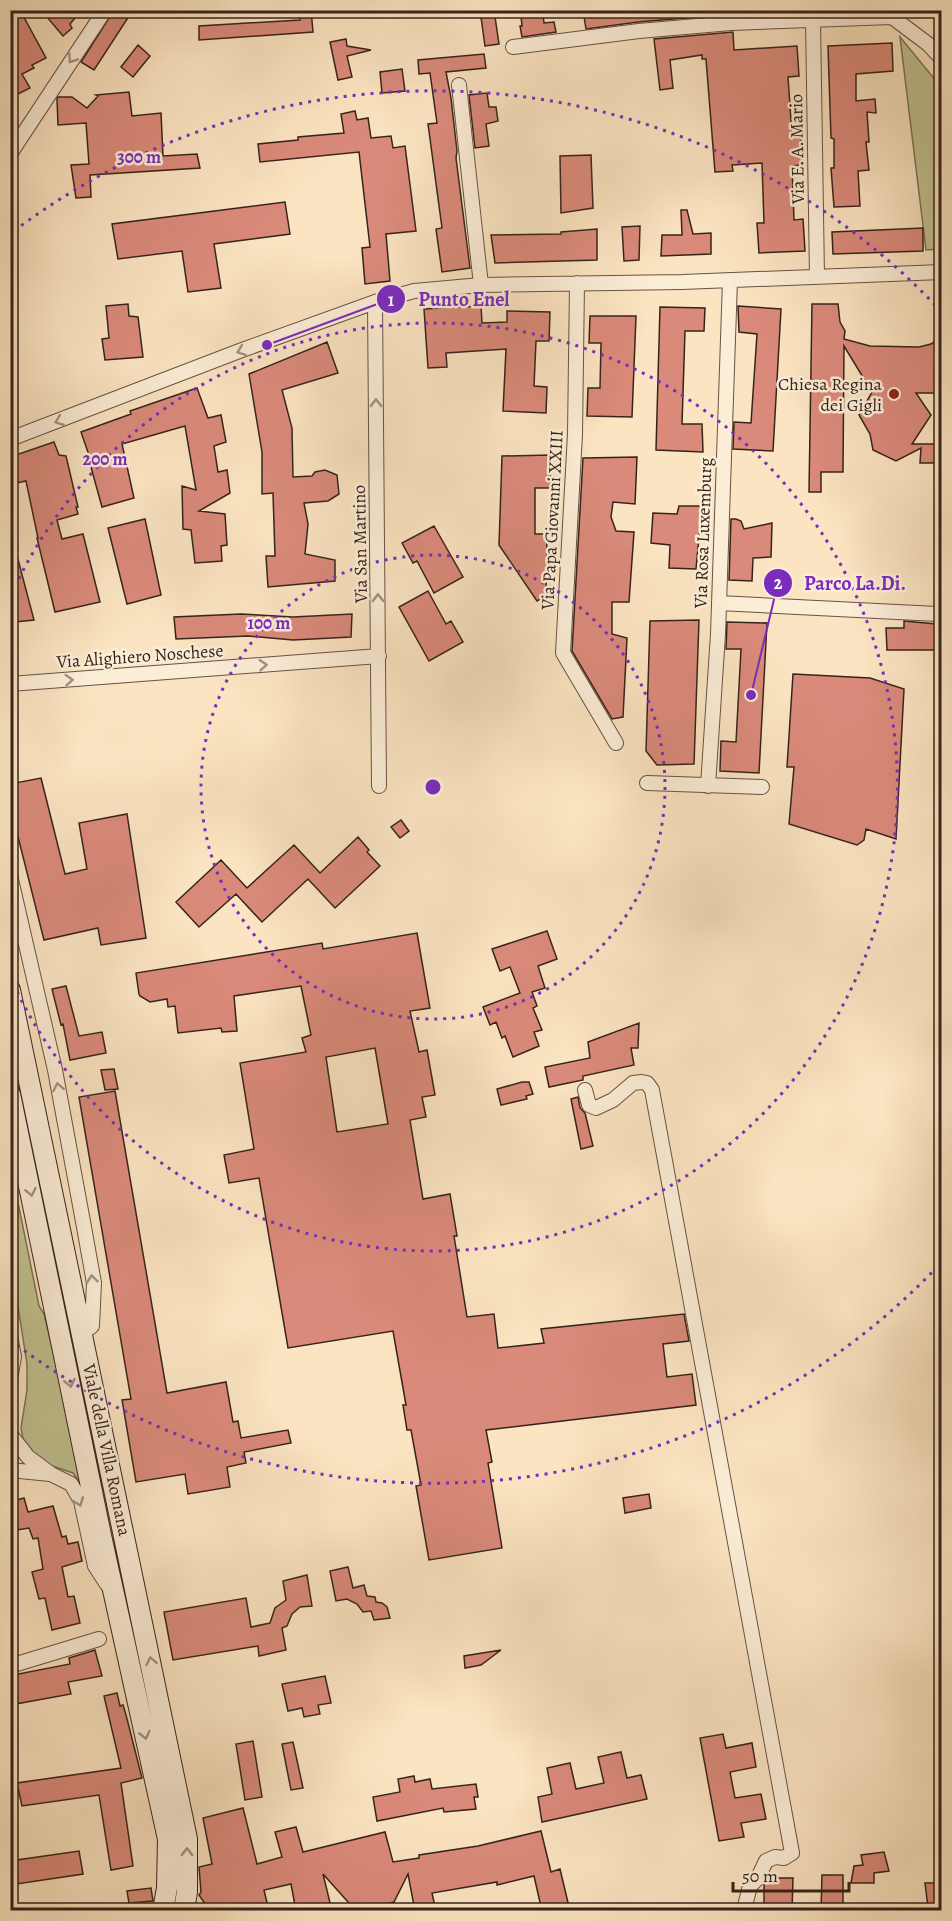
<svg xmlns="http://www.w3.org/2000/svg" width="952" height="1921" viewBox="0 0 952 1921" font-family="Alegreya,serif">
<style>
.green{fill:#c2c391;stroke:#7c7356;stroke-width:1.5}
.building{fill:#da8a7a;stroke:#37231b;stroke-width:1.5;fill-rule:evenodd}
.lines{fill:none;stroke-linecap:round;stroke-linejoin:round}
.street-casing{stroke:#685344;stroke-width:16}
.secondary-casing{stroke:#37231b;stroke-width:22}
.street{stroke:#fcedd7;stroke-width:14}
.secondary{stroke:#fcedd7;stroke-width:20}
.oneway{stroke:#a39282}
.ring{fill:none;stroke:#7b2cbf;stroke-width:3;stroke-dasharray:3 6}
.poi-dot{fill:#8f2418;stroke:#fcedd7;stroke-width:2}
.labels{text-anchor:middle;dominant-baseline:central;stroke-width:5;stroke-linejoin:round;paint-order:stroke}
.street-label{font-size:18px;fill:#37231b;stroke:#fcedd7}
.poi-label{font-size:18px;fill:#37231b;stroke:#fcedd7;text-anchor:end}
.centre{fill:#7b2cbf;stroke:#fcedd7;stroke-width:3}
.ring-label{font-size:18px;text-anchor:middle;font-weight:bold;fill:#7b2cbf;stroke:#fcedd7;stroke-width:5;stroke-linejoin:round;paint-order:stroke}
.leader{fill:none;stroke:#7b2cbf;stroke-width:2}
.callout-dot{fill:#7b2cbf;stroke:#fcedd7;stroke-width:2}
.mark-label{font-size:18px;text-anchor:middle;font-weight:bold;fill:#fff}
.callout-label{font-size:20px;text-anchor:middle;font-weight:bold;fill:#7b2cbf;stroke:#fcedd7;stroke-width:5;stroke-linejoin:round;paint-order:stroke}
</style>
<rect width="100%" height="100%" fill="#fbe4c1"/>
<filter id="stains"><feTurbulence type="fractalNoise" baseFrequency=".00333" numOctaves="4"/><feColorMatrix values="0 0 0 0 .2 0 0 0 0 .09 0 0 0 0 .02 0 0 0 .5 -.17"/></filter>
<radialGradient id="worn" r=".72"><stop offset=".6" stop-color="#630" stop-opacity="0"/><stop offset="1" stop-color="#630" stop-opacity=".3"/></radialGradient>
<!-- green -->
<path class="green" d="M900,37l41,50v162l-15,1z
M10,1163l29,143 5,8 42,177 -13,-18 -24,-8 -17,-14 -9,-12 -2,-11 6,-38v-26l-16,-102z"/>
<!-- building -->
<path class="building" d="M10,10h10l26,48 -14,7 2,3 -12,6 8,14 -20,10z
M41,10h33l1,8 -5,6 2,4 -9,8z
M114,10h19l-39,60 -13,-8z
M299,10h12l2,22 -114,8v-14l101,-6z
M480,10h14l5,34 -14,2z
M583,10h148l1,4 -94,8 -52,7z
M543,14l1,9 10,-1 2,10 -34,5 -2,-11h2l-1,-10z
M733,32l1,18 63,-4 2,30 -11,1 4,58h9l1,30 -10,1 2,54 9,-1 2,32 -46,2 -2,-30h7l-2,-60 -30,2 1,6 -18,1 -9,-113h-4v-4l-32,5 3,28 -13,2 -6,-51z
M346,39l1,7 24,4 -24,6 5,21 -14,3 -8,-38z
M892,43l1,28 -37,3v27l19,-2 1,14 -9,-1 2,30h-3l3,28 -11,1 2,35 -26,1 -3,-39h3v-29l-3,-1 -3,-92z
M138,45l12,11 -17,21 -12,-10z
M484,54l2,14 -40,4 5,26 6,53 -1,7 14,110 -28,4 -6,-43 6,-1 -14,-104 9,-1 -7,-50 -11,1 -1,-14z
M402,69l3,22 -23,2 -2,-21z
M129,92l3,24 29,-3 2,43 34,-2 3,14 -110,7 1,22 -15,1 -5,-33 18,-1 -3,-41 -28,2 -1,-26 1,-2h14l15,11 11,-12 -2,-1z
M487,93l2,14h7l2,14 -12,3 3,22 -14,2 -6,-53z
M355,111l2,9 11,-2 3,20 20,-2 2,12 12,-2 11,85 -30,3 4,47 -25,3 -3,-36 8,-1 -11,-95 -99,10 -2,-18 40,-4v-3l46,-4 -3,-19z
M591,155l2,53 -32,5 -1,-57z
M285,202l5,32 -76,10 7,44 -33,4 -6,-41 -64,8 -6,-35z
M681,210h6l6,24 18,-1v21l-50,2 1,-21h20z
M640,226l-1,34 -15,1 -2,-34z
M923,228v23l-90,3 -1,-22z
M597,229v31l-102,3 -4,-28 70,-1v-2z
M128,304l1,12 9,1 5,40 -38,3 -3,-21 7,-1 -3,-32z
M812,304h26l2,18 5,9 -1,8 26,7 49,1 12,-3 11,-8v57h-26l15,22 -19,29h23v19h-15l1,-15 -25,13 -23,-11 -3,-16 -11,-19 13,-23 -28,-46 -1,126h-22v20h-12z
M481,306l1,17 25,-1v-11l43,1 -1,29h-13l-2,45 13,1 -1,26 -43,-2 3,-62 -60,4 1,14 -19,1 -4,-59z
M738,306l43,3 -8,142 -40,-2 1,-27 17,1 6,-89 -18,-2z
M660,307l45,1 -1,23h-19l-3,93h20l1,28 -47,-2z
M590,316h46l-4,101 -45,-1 1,-28h12l1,-45h-12z
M327,342l11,31 -56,17 10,38 1,49 19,-1 3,-4 10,-2 12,5 2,19 -11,7 -24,2 4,21 -3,30 30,6v21l-67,6 -2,-31h9l-2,-63 -11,1v-42l-13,-78z
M197,388l11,30 13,-3 5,27 -12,4 4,26 9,-2 3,23 -31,18 26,3 2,31 -6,1 1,15 -27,2 -4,-33 -8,-1 -1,-43 14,4 -11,-64 -63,18 12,54 -32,9 -13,-47 2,1 -10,-29 50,-18 -1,-3z
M54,442l5,13 7,1 12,51h-2l2,7 -21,6 5,19 21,-5 17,68 -45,10 -18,-74h1l-12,-57 -14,3 -2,-6v-21z
M551,455l-1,33h-15v46h12l-1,62 -9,5 -38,-56 3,-89z
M637,457l-2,47 -22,-2 -2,15 5,14 18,1 -5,70h-17v32l15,4 -4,79 -11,2 -40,-68 11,-193z
M679,506h23l-6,63 -27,-1 1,-23 -19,-2 2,-30 24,1z
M145,519l16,76 -34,9 -19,-76z
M731,519h5l5,2 3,8 28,-6 -1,34 -18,1 -1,23 -23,-1z
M434,526l29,51 -29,16 -17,-32 -4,2 -11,-20z
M10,548h5l19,72 -19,2 -5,-18z
M428,591l18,33 5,-3 12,21 -34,19 -30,-54z
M241,614l52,3 59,-3 -1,23 -58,3 -45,-4 -72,3 -2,-22z
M699,620l-5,144 -37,1 -11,-14 4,-130z
M904,621l32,3v26h-49l-1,-22h18z
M727,622l40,1 -8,150 -39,-2 1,-30 15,1 5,-93h-15z
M793,674l77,4 34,11 -8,150 -30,-10 -2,11 -7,5 -68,-21 5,-57h-7z
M41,778l24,96 22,-5 -8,-46 48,-9 19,124 -45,7 -3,-17 -54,12 -34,-135v-21z
M401,820l8,11 -9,7 -9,-11z
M358,837l11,13 -2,2 13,14 -45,42 -27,-29 -46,43 -26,-28 -37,33 -23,-25 45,-42 26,28 47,-43 26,28z
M547,931l10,28 -19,7 7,22 -13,4 5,14 -4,2 9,22 -8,2 5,14 -26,11 -8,-21 -3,2 -6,-16 -6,3 -7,-18 37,-14 -10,-26 -10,4 -8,-22z
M417,933l13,75 -20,3 9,41 8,-2 8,45 -13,2 4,20 -16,3 13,79 27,-5 7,42h-3l13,81 27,-3 4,34 46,-5 -3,-14 143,-15 5,27 -26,3 4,33 25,-3 4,31 -210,25 6,32 -4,1 14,85 -73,12 -13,-74 5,-1 -10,-55h-4l-4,-25h3l-13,-74 -105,17 -29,-170 -30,5 -5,-28 30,-6 -14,-86 66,-11 -4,-14 9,-3 -10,-49 -67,10 3,35 -15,1 -1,-4 -43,5 -3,-27 -7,1 -1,-8 -17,3 -10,-6 -1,-2 -3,-21 186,-30 1,6zM375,1048l13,76 -51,8 -11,-75z
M66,986l13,50 23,-4 4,21 -36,7 -7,-36 -2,1 -9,-36z
M639,1023l-1,25h-7l3,17 -51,11v4l-34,7 -4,-20 45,-9 -2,-16z
M114,1069l4,20 -13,1 -4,-20z
M522,1082h7l4,12 -7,2 1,3 -26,6 -4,-16z
M115,1091l52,302 59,-11 7,40 5,-1 3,17 47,-8 3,13 -47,9 2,11 -19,4 3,20 -42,7 -3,-20 -49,8 -14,-82 9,-1 -52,-302z
M578,1097l2,11 5,5 8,33 -12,3 -10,-50z
M649,1494l2,14 -26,5 -2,-15z
M24,1498l4,14 25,-6 9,31 4,-1 2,8 10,-2 4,19 -20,6 6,30 6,-1 6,27 -28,7 -7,-32 -6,1 -7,-27 11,-3 -5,-31 -5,1 -4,-11 -19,3v-29z
M348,1567l5,21 11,-3 3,11 8,1 1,5 6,1 5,4 3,11 -16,2 -3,-9 -8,1 -6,-8 -10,-5 -11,2 -6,-30z
M307,1575l5,31 -12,1 -8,7 -5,12 -5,2 4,22 -27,6 -1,-10 -85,14 -9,-48 82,-14 5,29 19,-4 5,-15 11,-8 -3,-19z
M95,1650l7,26 -34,6 3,12 -61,11v-17l6,-1 -3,-12 57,-11 -1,-6z
M501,1650l-20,15 -16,3 -1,-12z
M325,1676l6,27 -13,2 2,9 -16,3 -2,-9 -14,3 -6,-27z
M117,1693l3,13 3,-1 3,10 16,63 -21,5 12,83 -22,4 -12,-75 -77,11 -5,-23 104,-15 -17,-72z
M723,1734l3,14 26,-5 4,24 -26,5 5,26 26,-4 5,25 -25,4 3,14 -25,4 -19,-103z
M253,1741l9,56 -17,3 -9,-56z
M293,1742l10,46 -12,2 -9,-46z
M621,1752l6,26 14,-3 6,24 -105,23 -4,-25 14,-3 -5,-26 23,-5 6,26 28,-6 -6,-26z
M414,1776l1,6 15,-3 2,10 44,-5 2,13h-4l2,12 -32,3 -1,-4 -66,13 -4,-24 27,-5 -2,-13z
M243,1808l14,56 25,-7 -7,-25 21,-5 7,25 82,-20 8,30 26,-4v-3l59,-9 63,-15 10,41 9,-3 10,42h-28l-8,-35 -37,9v-3l-65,11 4,18h-21l-7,-37 -14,28 -38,9 -33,-37 9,37h-36l-5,-27 -27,6 5,21h-59l-11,-16 2,-3 -2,-25 13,-3 -9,-46z
M79,1851l4,23 -73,11v-24z
M884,1852l5,19 -15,2v10h-23l3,-17 9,-1 -2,-10z
M822,1875h21v36h-22z
M768,1878h25l-1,33h-28v-27z
M925,1883h17v25l-14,-1z
M151,1888l2,13 -24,2 -2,-12z"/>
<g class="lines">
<defs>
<path id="street" d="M813,20l4,257
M513,47l126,-16 92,-8 161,-6 36,27 14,15
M459,85l22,200
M10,154l95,-144
M577,283l-2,151 -12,219 53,90
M375,302l4,484
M10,439l232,-89 133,-48 39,-11 67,-6 201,-3 260,-10
M719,603l218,11 5,3
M10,684l369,-28
M647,783l115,4
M708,786l10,-152 12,-354
M10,875l45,195 29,157 10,56 -2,43 -9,7
M585,1090l4,15 7,3 17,-8 20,-17 9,-1 5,1 5,7 140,763 -8,5 -9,-1 -9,4 -8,17 -8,8 -6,24
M10,1335l4,22 -4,23
M10,1434l18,23 23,17 20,10 10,17 14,65 13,20
M10,1470l40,4
M10,1666l89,-27"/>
<path id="secondary" d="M10,990l177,849v53l-3,18
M10,1094l92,446 66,299 -1,49 -4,22"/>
</defs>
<!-- street casing -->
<use href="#street" class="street-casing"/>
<!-- secondary casing -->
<use href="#secondary" class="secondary-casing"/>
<!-- street -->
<use href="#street" class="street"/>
<!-- secondary -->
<use href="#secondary" class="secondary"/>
</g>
<!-- one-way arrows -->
<defs><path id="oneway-chevron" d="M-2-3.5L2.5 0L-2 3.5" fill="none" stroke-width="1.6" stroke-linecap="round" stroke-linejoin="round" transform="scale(1.5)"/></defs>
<g class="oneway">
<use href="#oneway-chevron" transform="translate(72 59) rotate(124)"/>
<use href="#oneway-chevron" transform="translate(241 351) rotate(159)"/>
<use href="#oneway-chevron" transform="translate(376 403) rotate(-91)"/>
<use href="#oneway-chevron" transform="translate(59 421) rotate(159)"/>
<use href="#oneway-chevron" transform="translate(378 598) rotate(-91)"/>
<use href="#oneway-chevron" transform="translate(263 665) rotate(-4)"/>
<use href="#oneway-chevron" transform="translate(69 680) rotate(-4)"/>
<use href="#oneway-chevron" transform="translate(58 1087) rotate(-101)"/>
<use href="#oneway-chevron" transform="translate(31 1192) rotate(78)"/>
<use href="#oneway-chevron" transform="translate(92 1279) rotate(-96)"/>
<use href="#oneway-chevron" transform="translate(70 1383) rotate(78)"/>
<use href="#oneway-chevron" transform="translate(79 1502) rotate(69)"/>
<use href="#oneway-chevron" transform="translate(151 1661) rotate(-102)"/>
<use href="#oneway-chevron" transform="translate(145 1735) rotate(77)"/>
<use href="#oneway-chevron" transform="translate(187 1852) rotate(-90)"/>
</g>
<!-- distance rings -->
<g class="ring">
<circle cx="433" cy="787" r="232"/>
<path d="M11 595A464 464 0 1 1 11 979"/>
<path d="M938 1266A696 696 0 0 1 14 1343M14 231A696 696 0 0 1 938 308"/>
</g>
<!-- markers -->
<circle class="poi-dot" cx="894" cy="394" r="6"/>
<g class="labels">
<!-- street labels -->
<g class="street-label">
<text transform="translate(797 149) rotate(-91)">Via E. A. Mario</text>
<text transform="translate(552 520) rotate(-87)">Via Papa Giovanni XXIII</text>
<text transform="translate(703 533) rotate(-88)">Via Rosa Luxemburg</text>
<text transform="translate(360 544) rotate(-91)">Via San Martino</text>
<text transform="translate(140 656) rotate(-4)">Via Alighiero Noschese</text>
<text transform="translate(107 1450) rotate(78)">Viale della Villa Romana</text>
</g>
<!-- poi labels -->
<g class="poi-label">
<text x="882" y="384">Chiesa Regina<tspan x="882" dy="21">dei Gigli</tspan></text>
</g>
</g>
<circle cx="433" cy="787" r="9" class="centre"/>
<g class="ring-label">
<text x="139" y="163">300 m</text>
<text x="105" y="465">200 m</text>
<text x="269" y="629">100 m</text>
</g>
<!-- callouts -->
<path class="leader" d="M267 345L391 299M751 695L778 583"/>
<g class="callout-dot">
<circle cx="267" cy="345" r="6"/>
<circle cx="751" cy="695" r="6"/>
<circle cx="391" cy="299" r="15"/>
<circle cx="778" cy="583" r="15"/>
</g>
<g class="mark-label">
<text x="391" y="306">1</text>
<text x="778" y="589">2</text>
</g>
<g class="callout-label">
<text x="464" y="306">Punto Enel</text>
<text x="855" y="590">Parco La.Di.</text>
</g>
<!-- margin -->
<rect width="952" height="1921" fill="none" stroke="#fbe4c1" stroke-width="36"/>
<rect x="12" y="12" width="928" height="1897" fill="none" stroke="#37231b" stroke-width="3"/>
<rect x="18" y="18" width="916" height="1885" fill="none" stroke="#37231b" stroke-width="1.5"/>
<!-- scale -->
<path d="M733 1882v9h116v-9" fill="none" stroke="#37231b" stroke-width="3"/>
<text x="742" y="1882" font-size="18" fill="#37231b" stroke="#fcedd7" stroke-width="4.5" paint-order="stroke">50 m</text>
<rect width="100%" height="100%" filter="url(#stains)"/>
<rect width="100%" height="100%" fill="url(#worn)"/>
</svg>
